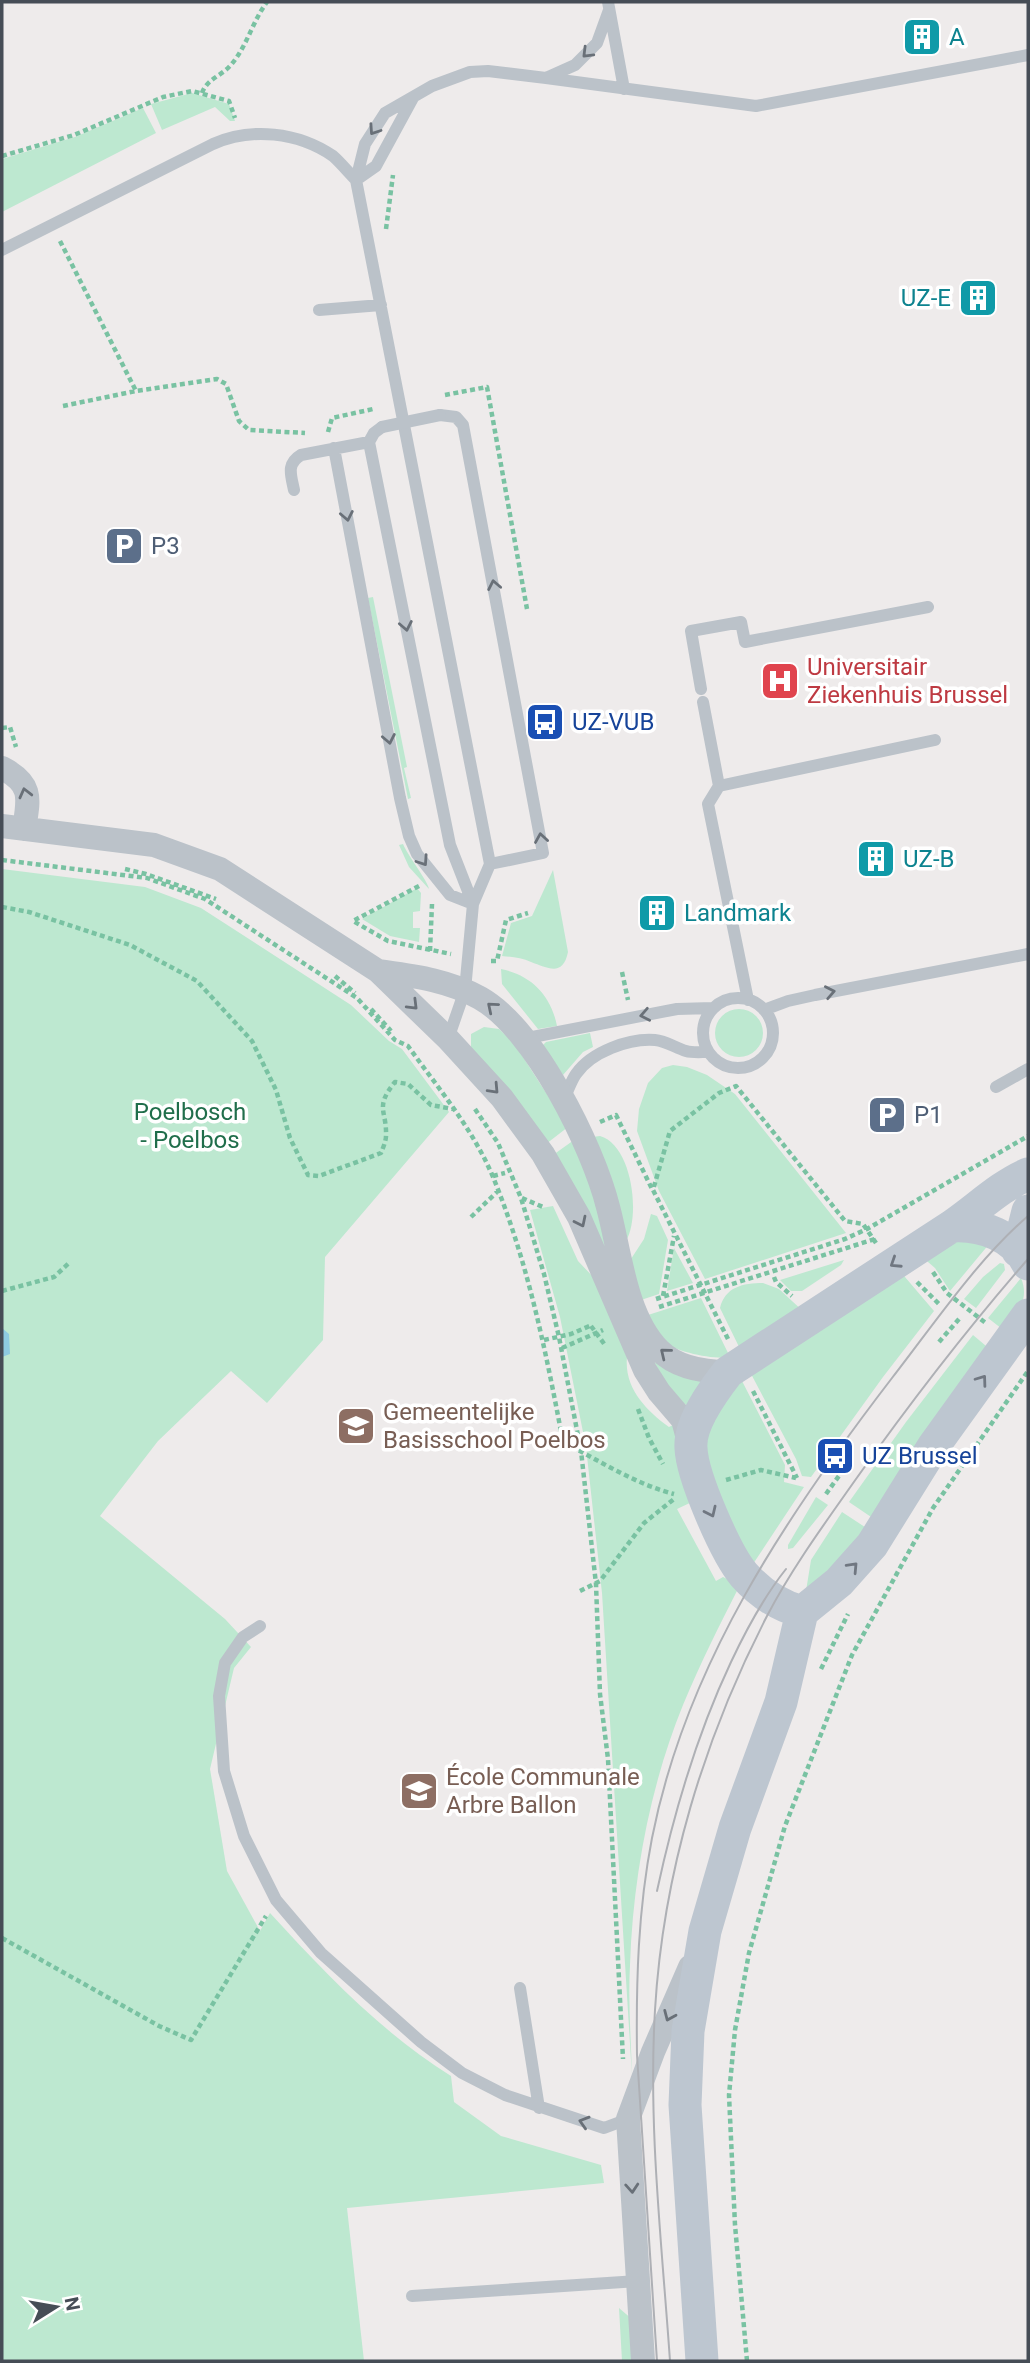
<svg xmlns="http://www.w3.org/2000/svg" width="1030" height="2363" viewBox="0 0 1030 2363" font-family="Roboto,sans-serif">
<style>
.green{fill:#bde8d0}
.water{fill:#8ecbe1}
.lines{fill:none;stroke-linecap:round;stroke-linejoin:round}
.path{stroke:#79c2a2;stroke-width:4.5;stroke-dasharray:5 3.5;stroke-linecap:butt}
.lane{stroke:#bbc2c9;stroke-width:12}
.street{stroke:#bbc2c9;stroke-width:24}
.secondary{stroke:#bdc6d0;stroke-width:33}
.tram{stroke:#aeb0b5;stroke-width:2}
.lane-bridge{stroke:#bbc2c9;stroke-width:12}
.oneway{stroke:#697078}
.oneway2{stroke:#707781}
.labels{text-anchor:middle;dominant-baseline:central;stroke-width:7;stroke-linejoin:round;paint-order:stroke}
.culture-label{font-size:24px;fill:#0d838f;stroke:#fff;text-anchor:start}
.service-label{font-size:24px;fill:#4e5e75;stroke:#fff;text-anchor:start}
.health-label{font-size:24px;fill:#be3a42;stroke:#fff;text-anchor:start}
.transit-label{font-size:24px;fill:#164399;stroke:#fff;text-anchor:start}
.park-label{font-size:24px;fill:#206e4b;stroke:#fff}
.education-label{font-size:24px;fill:#785e54;stroke:#fff;text-anchor:start}
</style>
<rect width="100%" height="100%" fill="#eeebeb"/>
<!-- green -->
<path class="green" d="M192,93l37,11 6,17h-5l-15,-14 -53,23 -11,-26z
M143,108l13,25 -154,79v-53l73,-22z
M373,597l34,170 -3,1 7,30 -3,1 -40,-201z
M403,844c5,12 25,37 26,45l-20,-22 -10,-22z
M2,869l143,18 56,21 150,97 38,36 13,8 47,63 -124,145 -2,83 -56,63 -36,-32 -73,70 -58,75 125,103 26,28 -17,21 -24,101 17,102 33,60 10,-18c55,60 112,120 181,163l3,26 47,34 100,29 3,18 -257,25 17,153h-362z
M553,870l15,82c-5,25 -20,16 -37,10 -9,-4 -19,-5 -29,-6l9,-33 21,-7z
M417,888l4,5 -1,18 -7,1v16h7l-1,14 -29,-6 -28,-17z
M501,969c30,6 50,26 56,57l-19,3 -36,-45z
M715 1033a24 24 0 1 1 48 0a24 24 0 1 1-48 0Z
M484,1027l15,2 15,14 54,84 -22,17 -75,-96v-14z
M590,1033l3,14 -10,5 -20,23 -21,-29 4,-4z
M673,1065l14,2 20,8 28,19 111,139 -141,46 -46,-88 -22,-60 2,-22 9,-26 14,-15z
M600,1136c32,9 41,79 26,105l-34,-104z
M574,1140l13,28 24,90 -58,-103z
M553,1206l25,55 19,20 30,76c-3,31 19,53 42,70l4,-2 21,76 -17,8 39,72 7,-4 17,8c-20,39 -40,79 -57,120 -33,81 -50,172 -53,260 -2,37 1,74 2,111l-30,-483 -16,-146 -26,-130 -30,-107z
M651,1214l6,2 11,24 -9,54 -18,6 -12,-38 15,-23z
M956,1240l34,3 -40,48 -15,-23 -14,-12z
M674,1248l19,35 -26,8z
M844,1260l-3,5 -39,26h-11l-11,-11z
M1000,1263l4,1 1,6 -29,38 -12,-9 19,-22z
M899,1270l35,41 -51,66 -72,100 -9,-1 -6,-17 -46,-87z
M1021,1278c9,21 -4,36 -15,54l-18,-14z
M763,1283l16,6 26,24 -63,40 -22,-45c5,-21 23,-25 43,-25z
M701,1298l29,59c-16,3 -55,-5 -67,-16 -6,-7 -10,-18 -15,-26z
M973,1335l19,16 -115,170 -28,-19 57,-80z
M654,1362l49,20 -13,26 -16,-12z
M741,1379l44,86 -1,17 20,5 -53,80 -43,-87 -2,-41 7,-22z
M816,1497l12,8 -35,43 -5,1v-4z
M842,1512l29,19 -65,60 5,-31z
M619,2308l14,12 3,41h-14z"/>
<!-- water -->
<path class="water" d="M2,1328l7,6 1,20 -8,3z"/>
<g class="lines">
<!-- path -->
<path class="path" d="M202,93c5,-14 19,-17 28,-27 17,-19 22,-44 37,-64
M2,156l72,-21 89,-38 29,-6 37,10 6,17
M386,229l7,-54
M60,241l76,150 81,-12 9,5 13,37 10,9 56,3
M445,395l42,-8 40,222
M63,406l73,-15
M328,432l4,-14 41,-9
M2,728l8,-1 6,20
M2,860l145,18 58,21 152,99 38,42 13,6c30,42 65,83 85,131 35,85 53,175 70,265 35,18 72,42 111,52
M125,869l21,5 70,25
M419,886l-66,35 35,20 63,13
M2,907l27,5 101,33 67,36 55,60 24,49 14,48 18,37 11,1 62,-23c2,-5 5,-12 5,-17 1,-26 -12,-28 9,-54l13,2 23,21 22,4
M430,951l2,-47
M491,961h6l9,-41 22,-7
M622,972l6,28
M335,976l20,17
M371,1009l20,22
M475,1109l23,34 23,55 23,76 15,63 22,114 15,133 4,110 8,65 15,300
M600,1122l16,-7 36,74
M493,1176l12,-3
M522,1198l21,9
M471,1217l27,-26
M933,1272l14,21 40,31
M774,1277l2,5 16,14
M917,1282l22,22
M2,1291l52,-14 15,-14
M663,1296l11,-60
M656,1299l189,-60 22,-10 161,-93
M659,1307l216,-68
M591,1326l14,19
M728,1339l-75,-149 17,-59 49,-38 17,-7 109,135 18,3 13,19
M544,1340l27,-6 21,-9
M939,1342l20,-23
M562,1348l41,-18
M753,1391l44,87
M638,1409l11,29 14,26
M726,1480l35,-10 35,8
M826,1494l20,-28
M580,1591l20,-10 44,-58 30,-24
M821,1669l27,-55
M2,1938l157,88 32,14 75,-124
M747,2361l-12,-136 -6,-130 6,-65 14,-77 36,-127 67,-171 81,-147 95,-137"/>
<!-- lane -->
<path class="lane" d="M608,2l16,87
M546,78l29,-13 22,-22 12,-33
M356,180l20,-14 37,-68
M2,250l211,-106c38,-17 85,-12 120,12 8,7 15,16 23,24
M319,310l62,-5
M440,415l16,2 7,8 80,428 -53,11
M382,427l-8,6 -5,9 81,403 23,59
M334,448l66,350 9,38 8,18 33,41 23,9
M294,490c-3,-15 -8,-26 7,-35l68,-13
M701,689l-10,-58 50,-9 4,20 183,-35
M703,702l16,84
M703 1033a35 35 0 1 1 70 0a35 35 0 1 1-70 0Z
M748,1000l-40,-196 11,-18 216,-46
M764,1010l24,-9 27,-6 213,-41
M448,1039l17,-49 8,-86 17,-40 -134,-684 9,-36 20,-31 47,-27 38,-14 18,-1 58,7 210,28 272,-51
M522,1039l155,-30 36,-1
M996,1087l32,-18
M564,1099c4,-8 7,-18 12,-25 15,-22 53,-36 79,-34 11,1 21,8 31,11 7,2 15,1 22,1
M260,1626l-17,11 -18,26 -6,33 5,75 20,65 32,64 45,53 100,89 41,31 43,22 99,33 24,-9
M520,1988l19,120
M412,2296l226,-15"/>
<!-- street -->
<path class="street" d="M2,768c31,16 27,30 22,61
M2,826l152,19 66,24 158,102 70,68 54,59 41,56 36,63 66,153 14,22 24,28 7,26
M378,971c35,5 70,9 102,27 55,31 113,149 128,209 12,44 17,109 51,143 18,18 45,22 69,22
M643,2361l-15,-242 25,-67 37,-85"/>
<!-- secondary -->
<path class="secondary" d="M952,1226c29,-2 63,10 76,38
M1018,1251l10,-40
M802,1612c-22,-6 -42,-19 -58,-37 -18,-21 -52,-99 -53,-127 -2,-25 23,-58 37,-76l224,-146c25,-17 48,-40 76,-52
M702,2361l-17,-256 3,-74 17,-100 30,-103 46,-126 21,-90 37,-30 33,-37 61,-98 95,-132"/>
<!-- tram -->
<path class="tram" d="M657,1891c17,-79 39,-155 74,-229 16,-34 32,-64 55,-93
M657,2361l-20,-306c-1,-73 1,-145 15,-217 34,-173 134,-322 240,-460 42,-54 85,-118 136,-162
M670,2361c-8,-116 -22,-234 -15,-351 8,-137 49,-272 112,-394 25,-48 58,-93 89,-137 54,-76 111,-150 172,-220"/>
<!-- lane-bridge -->
<path class="lane-bridge" d="M382,427l58,-12"/>
</g>
<!-- one-way arrows -->
<defs><path id="oneway-chevron" d="M-2-3.5L2.5 0L-2 3.5" fill="none" stroke-width="1.6" stroke-linecap="round" stroke-linejoin="round" transform="scale(1.75)"/></defs>
<g class="oneway">
<use href="#oneway-chevron" transform="translate(587 53) rotate(135)"/>
<use href="#oneway-chevron" transform="translate(374 130) rotate(124)"/>
<use href="#oneway-chevron" transform="translate(347 516) rotate(79)"/>
<use href="#oneway-chevron" transform="translate(494 585) rotate(-101)"/>
<use href="#oneway-chevron" transform="translate(406 626) rotate(79)"/>
<use href="#oneway-chevron" transform="translate(389 739) rotate(79)"/>
<use href="#oneway-chevron" transform="translate(25 793) rotate(-104)"/>
<use href="#oneway-chevron" transform="translate(541 838) rotate(-99)"/>
<use href="#oneway-chevron" transform="translate(423 861) rotate(56)"/>
<use href="#oneway-chevron" transform="translate(830 992) rotate(-11)"/>
<use href="#oneway-chevron" transform="translate(413 1005) rotate(45)"/>
<use href="#oneway-chevron" transform="translate(492 1007) rotate(-140)"/>
<use href="#oneway-chevron" transform="translate(645 1015) rotate(169)"/>
<use href="#oneway-chevron" transform="translate(494 1089) rotate(47)"/>
<use href="#oneway-chevron" transform="translate(581 1222) rotate(64)"/>
<use href="#oneway-chevron" transform="translate(665 1353) rotate(-141)"/>
<use href="#oneway-chevron" transform="translate(669 2016) rotate(113)"/>
<use href="#oneway-chevron" transform="translate(584 2122) rotate(-163)"/>
<use href="#oneway-chevron" transform="translate(632 2188) rotate(86)"/>
</g>
<g class="oneway2">
<use href="#oneway-chevron" transform="translate(895 1263) rotate(147)"/>
<use href="#oneway-chevron" transform="translate(982 1380) rotate(-54)"/>
<use href="#oneway-chevron" transform="translate(711 1512) rotate(65)"/>
<use href="#oneway-chevron" transform="translate(853 1567) rotate(-47)"/>
</g>
<!-- icons -->
<defs>
<symbol id="building-square" viewBox="-11 -11 22 22"><rect x="-9" y="-9" width="18" height="18" rx="4" fill="#0f9aa8" stroke="#fff"/><path d="M-4-6H4V6H1V3H-1V6H-4ZM-2.5-4.3h1.7v1.8h-1.7ZM.8-4.3h1.7v1.8H.8ZM-2.5-1h1.7V.8h-1.7ZM.8-1h1.7V.8H.8Z" fill="#fff"/></symbol>
<symbol id="parking-square" viewBox="-11 -11 22 22"><rect x="-9" y="-9" width="18" height="18" rx="4" fill="#5c6f8a" stroke="#fff"/><path d="M-3.5-5.5H1a3.5 3.5 0 0 1 0 7H-1V5.5H-3.5ZM-1-3.4V-.6H.8a1.4 1.4 0 0 0 0-2.8Z" fill="#fff"/></symbol>
<symbol id="hospital-square" viewBox="-11 -11 22 22"><rect x="-9" y="-9" width="18" height="18" rx="4" fill="#e0444e" stroke="#fff"/><path d="M-5-5h3v3.5h4V-5h3V5h-3V1.5h-4V5h-3Z" fill="#fff"/></symbol>
<symbol id="bus-square" viewBox="-11 -11 22 22"><rect x="-9" y="-9" width="18" height="18" rx="4" fill="#1a4fb4" stroke="#fff"/><path d="M-5-6H5V4H4V6H2V4H-2V6H-4V4H-5ZM-3.5-4V0h7V-4ZM-3.5 1.2v1.5H-2V1.2ZM2 1.2v1.5H3.5V1.2Z" fill="#fff"/></symbol>
<symbol id="school-square" viewBox="-11 -11 22 22"><rect x="-9" y="-9" width="18" height="18" rx="4" fill="#8d6e63" stroke="#fff"/><path d="M0-5L7-2L0 1L-7-2ZM-4 1L0 2.5L4 1V4Q0 6-4 4Z" fill="#fff"/></symbol>
</defs>
<g fill-rule="evenodd">
<use href="#building-square" x="900" y="15" width="44" height="44"/>
<use href="#building-square" x="956" y="276" width="44" height="44"/>
<use href="#parking-square" x="102" y="524" width="44" height="44"/>
<use href="#hospital-square" x="758" y="659" width="44" height="44"/>
<use href="#bus-square" x="523" y="700" width="44" height="44"/>
<use href="#building-square" x="854" y="837" width="44" height="44"/>
<use href="#building-square" x="635" y="891" width="44" height="44"/>
<use href="#parking-square" x="865" y="1093" width="44" height="44"/>
<use href="#school-square" x="334" y="1404" width="44" height="44"/>
<use href="#bus-square" x="813" y="1434" width="44" height="44"/>
<use href="#school-square" x="397" y="1769" width="44" height="44"/>
</g>
<g class="labels">
<!-- culture labels -->
<g class="culture-label">
<text x="949" y="37">A</text>
<text x="951" y="298" text-anchor="end">UZ-E</text>
<text x="903" y="859">UZ-B</text>
<text x="684" y="913">Landmark</text>
</g>
<!-- service labels -->
<g class="service-label">
<text x="151" y="546">P3</text>
<text x="914" y="1115">P1</text>
</g>
<!-- health labels -->
<g class="health-label">
<text x="807" y="667">Universitair<tspan x="807" dy="28">Ziekenhuis Brussel</tspan></text>
</g>
<!-- transit labels -->
<g class="transit-label">
<text x="572" y="722">UZ-VUB</text>
<text x="862" y="1456">UZ Brussel</text>
</g>
<!-- park labels -->
<g class="park-label">
<text x="190" y="1112">Poelbosch<tspan x="190" dy="28">- Poelbos</tspan></text>
</g>
<!-- education labels -->
<g class="education-label">
<text x="383" y="1412">Gemeentelijke<tspan x="383" dy="28">Basisschool Poelbos</tspan></text>
<text x="446" y="1777">École Communale<tspan x="446" dy="28">Arbre Ballon</tspan></text>
</g>
</g>
<!-- border -->
<rect width="1030" height="2363" fill="none" stroke="#464d56" stroke-width="7"/>
<!-- north arrow -->
<g transform="translate(56 2307) rotate(79)" stroke="#ffffff" stroke-width="5" paint-order="stroke">
<path d="M0-5L12 26L0 18L-12 26Z" fill="#464d56"/>
<text y="-10" font-size="19" font-weight="bold" text-anchor="middle" fill="#464d56">N</text>
</g>
</svg>
